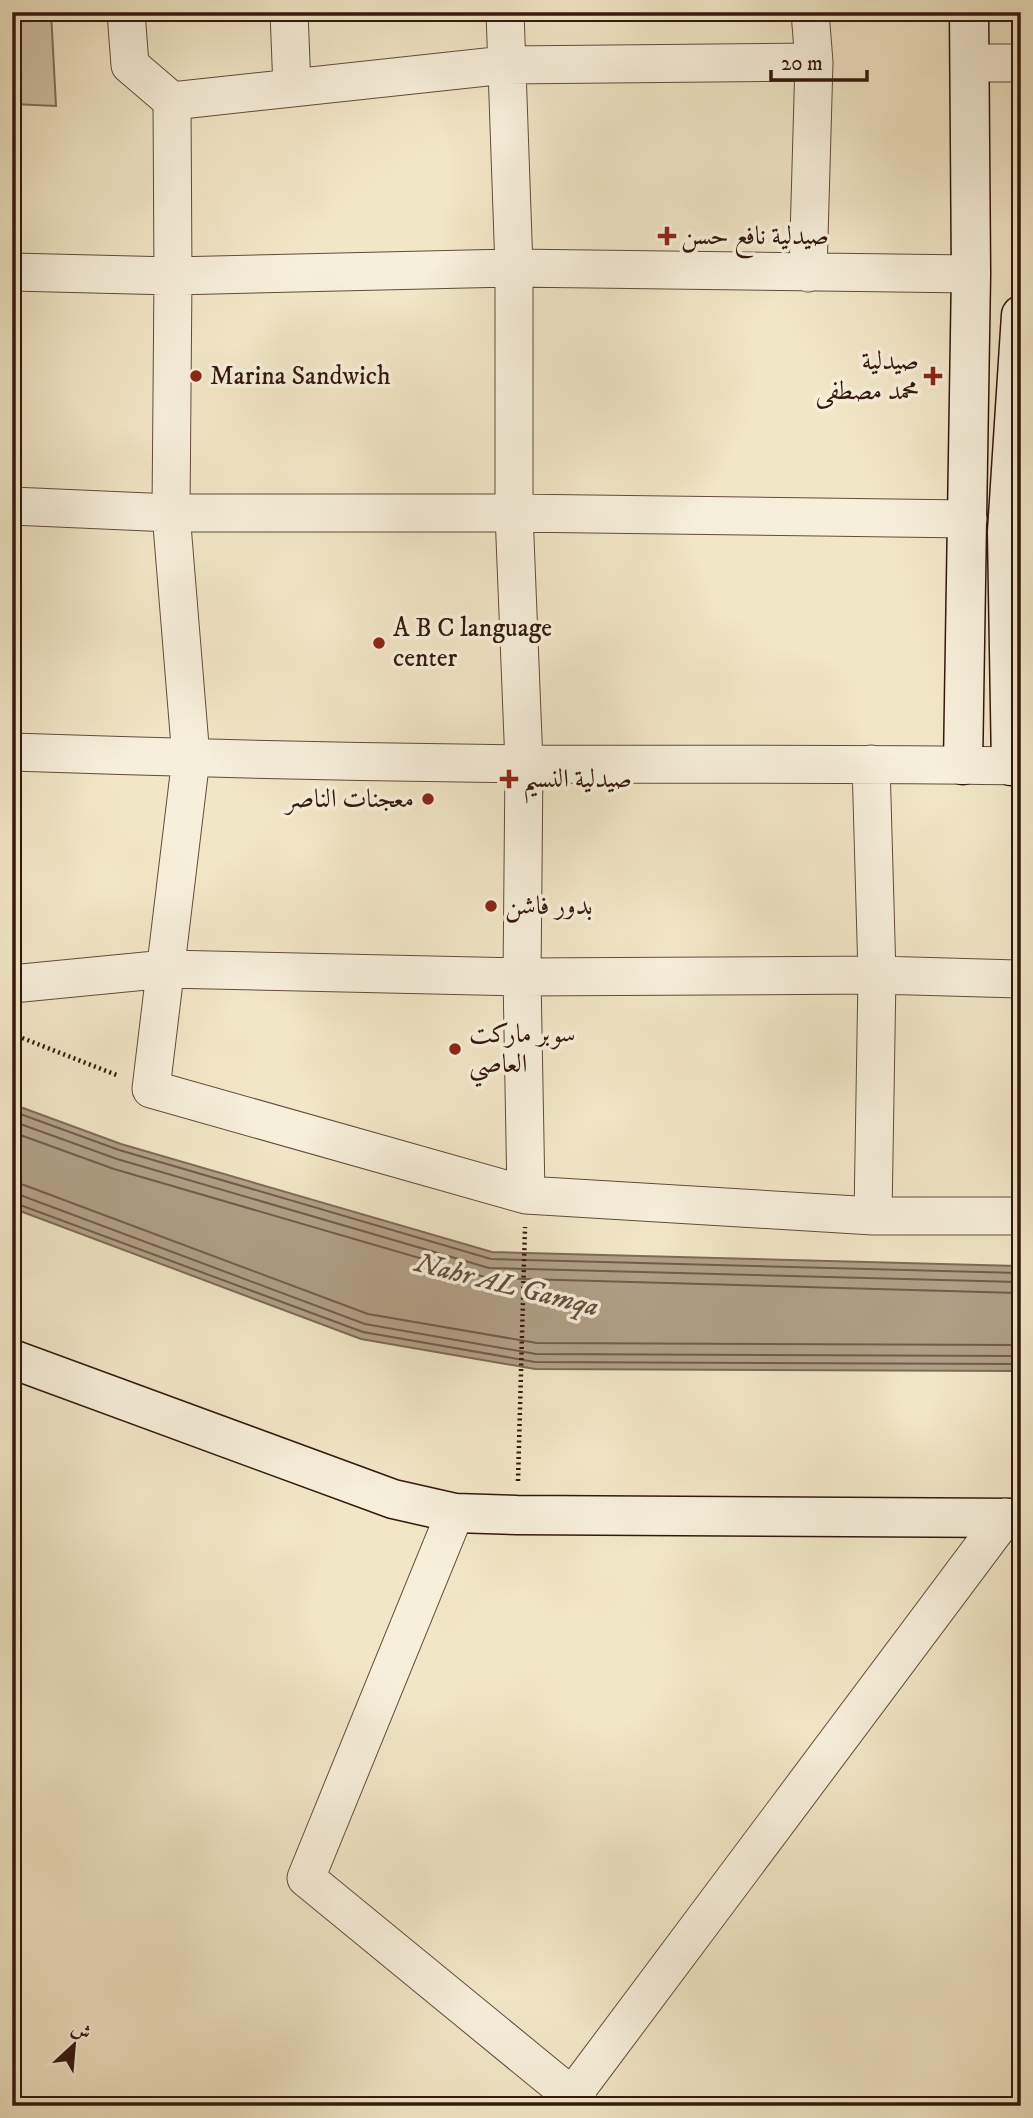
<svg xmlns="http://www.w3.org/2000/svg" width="1033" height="2118" viewBox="0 0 1033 2118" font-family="'IM FELL DW Pica',Amiri,serif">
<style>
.green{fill:#d1c3a7;stroke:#826e5a;stroke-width:2}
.water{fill:#b1a087;stroke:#7f6a56;stroke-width:2}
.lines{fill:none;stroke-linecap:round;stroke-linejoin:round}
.shore{stroke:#725c4a;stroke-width:2}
.street-casing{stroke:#634c3b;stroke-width:39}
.secondary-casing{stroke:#34180d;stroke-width:41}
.path{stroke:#34180d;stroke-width:4.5;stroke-dasharray:2 3.5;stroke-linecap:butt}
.street{stroke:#f6efda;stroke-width:37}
.secondary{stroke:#f6efda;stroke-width:38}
.poi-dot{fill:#8f2418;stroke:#f6efda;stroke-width:2.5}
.labels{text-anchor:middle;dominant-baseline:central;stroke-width:7;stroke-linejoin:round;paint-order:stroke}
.poi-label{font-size:26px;fill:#34180d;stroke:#f6efda;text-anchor:start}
.water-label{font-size:28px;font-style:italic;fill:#664e3e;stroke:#f6efda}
</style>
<rect width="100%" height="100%" fill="#f1e6c6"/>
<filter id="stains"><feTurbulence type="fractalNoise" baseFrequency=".00286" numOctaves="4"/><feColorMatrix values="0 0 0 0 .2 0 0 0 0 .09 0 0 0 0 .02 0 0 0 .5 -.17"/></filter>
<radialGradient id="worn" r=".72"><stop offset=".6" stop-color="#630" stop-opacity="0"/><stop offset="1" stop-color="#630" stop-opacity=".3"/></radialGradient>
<!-- green -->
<path class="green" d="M12,12h39l5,94 -44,-2z"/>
<!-- water -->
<path class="water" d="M12,1104l109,40 371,108 529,14v105l-486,-2 -174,-30 -349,-131z"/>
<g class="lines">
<!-- shore -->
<path class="shore" d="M12,1111l107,39 372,109 530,14
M12,1121l105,38 372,109 532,14
M12,1132l102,37 374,109 533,15
M12,1183l12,2 344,129 169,29 484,2
M12,1193l8,2 345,129 171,30 485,2
M12,1202l351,130 172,30 486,2"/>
<defs>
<path id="street" d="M126,12l4,53 42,36 333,-36 309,-3
M289,12l3,76
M505,12l9,256v245l10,251 -2,213 4,218
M970,63h51
M172,101l1,175 -2,237 20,245 -40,331 375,106 347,21h148
M12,272l161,4 341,-8 457,6
M808,273l6,-211 -4,-50
M12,506l159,7h343l454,6
M12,752c171,6 342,10 512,12 166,1 331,-1 497,2
M871,764l6,211 -4,241
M12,984l154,-15 356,8 355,-2 144,4
M455,1513l-149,365 266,218 9,10
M572,2096l433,-579"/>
<path id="secondary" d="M963,765l8,-491 -2,-262
M1011,766l-4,-234 14,-217
M12,1359l381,140 62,14 62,2 504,3"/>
</defs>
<!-- street casing -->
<use href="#street" class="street-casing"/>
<!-- secondary casing -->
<use href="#secondary" class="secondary-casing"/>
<!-- path -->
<path class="path" d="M12,1034l107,42
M518,1481l7,-254"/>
<!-- street -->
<use href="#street" class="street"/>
<!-- secondary -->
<use href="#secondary" class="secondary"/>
</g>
<!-- markers -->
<g class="poi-dot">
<path d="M663.5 225.5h7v7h7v7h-7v7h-7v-7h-7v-7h7z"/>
<circle cx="196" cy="376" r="7"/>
<path d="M929.5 365.5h7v7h7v7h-7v7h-7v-7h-7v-7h7z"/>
<circle cx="379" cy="643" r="7"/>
<path d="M505.5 768.5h7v7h7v7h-7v7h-7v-7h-7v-7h7z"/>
<circle cx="428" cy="799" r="7"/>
<circle cx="491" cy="906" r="7"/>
<circle cx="455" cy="1049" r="7"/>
</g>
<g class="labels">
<!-- poi labels -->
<g class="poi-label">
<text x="681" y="236">صيدلية نافع حسن</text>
<text x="919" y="361" text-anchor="end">صيدلية<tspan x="919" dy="30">محمد مصطفى</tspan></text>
<text x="210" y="376">Marina Sandwich</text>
<text x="393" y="628">A B C language<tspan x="393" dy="30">center</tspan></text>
<text x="523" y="779">صيدلية النسيم</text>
<text x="414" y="799" text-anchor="end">معجنات الناصر</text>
<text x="505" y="906">بدور فاشن</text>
<text x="469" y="1034">سوبر ماركت<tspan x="469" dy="30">العاصي</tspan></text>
</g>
<!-- water labels -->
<g class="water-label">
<text transform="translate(507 1285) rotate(14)">Nahr AL Gamqa</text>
</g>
</g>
<!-- margin -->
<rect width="1033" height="2118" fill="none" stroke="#f1e6c6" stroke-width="42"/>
<rect x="14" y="14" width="1005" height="2090" fill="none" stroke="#34180d" stroke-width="3.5"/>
<rect x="21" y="21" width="991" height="2076" fill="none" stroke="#34180d" stroke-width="2"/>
<!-- north arrow -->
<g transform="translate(74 2045) rotate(26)" stroke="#f6efda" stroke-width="5" paint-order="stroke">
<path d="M0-5L12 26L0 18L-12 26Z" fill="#34180d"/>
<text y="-10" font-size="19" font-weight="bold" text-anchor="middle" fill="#34180d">ش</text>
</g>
<!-- scale -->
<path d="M771 70v10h96v-10" fill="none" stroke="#34180d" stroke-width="3.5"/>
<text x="781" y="70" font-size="21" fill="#34180d" stroke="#f6efda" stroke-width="5" paint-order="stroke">20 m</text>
<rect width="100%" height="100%" filter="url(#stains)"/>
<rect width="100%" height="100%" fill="url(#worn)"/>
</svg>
